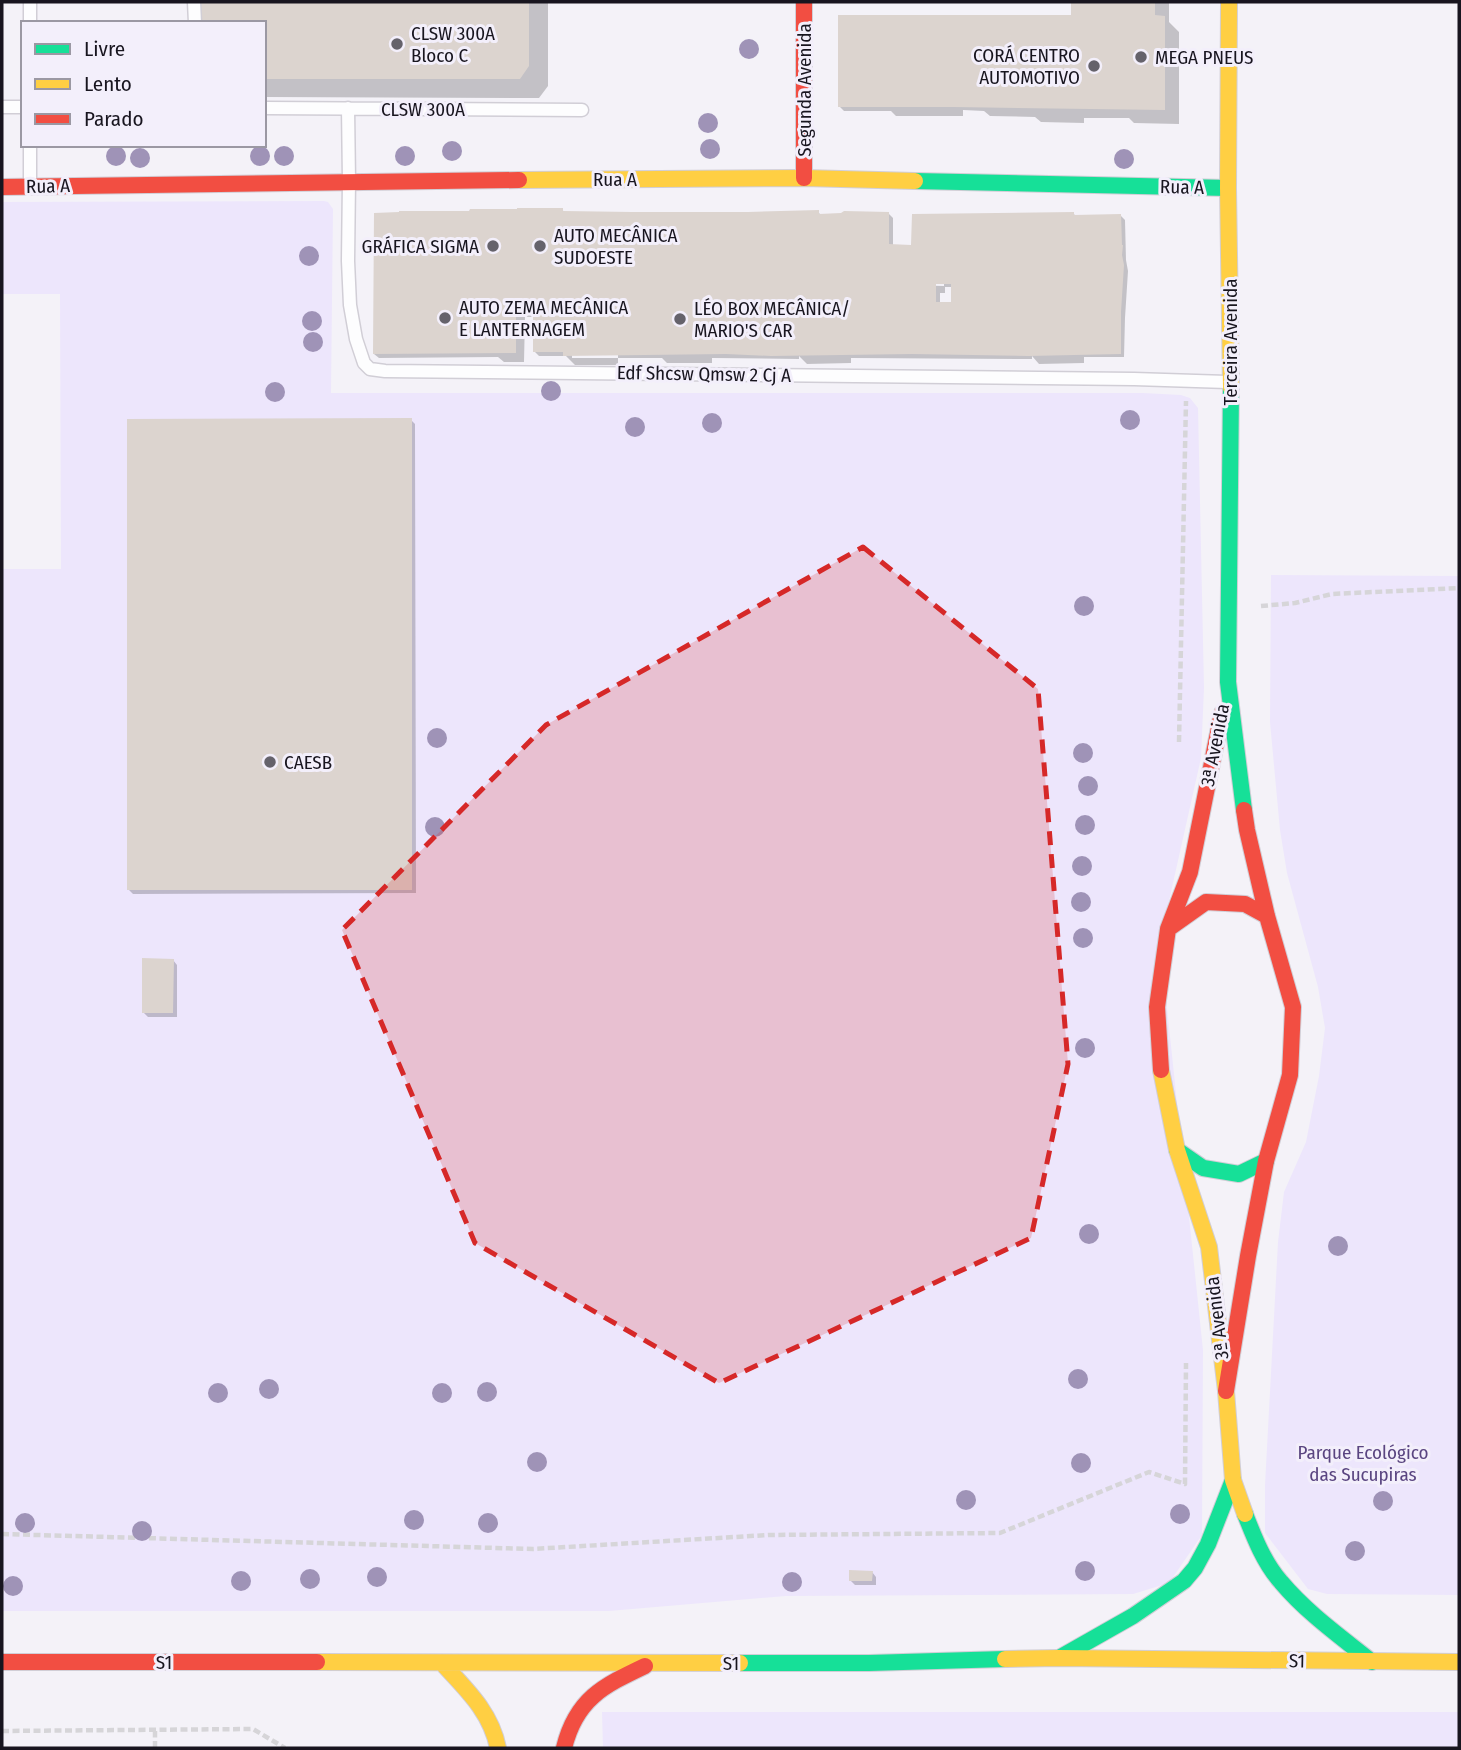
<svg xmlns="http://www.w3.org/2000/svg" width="1461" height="1750" viewBox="0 0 1461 1750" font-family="'Fira Sans Condensed',sans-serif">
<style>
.green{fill:#ede6fc}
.shadow{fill:#0003;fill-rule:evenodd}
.building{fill:#dcd4cf;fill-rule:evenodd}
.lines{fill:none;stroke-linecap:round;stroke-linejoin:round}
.lane-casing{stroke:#d1ced6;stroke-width:15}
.fast-casing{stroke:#d1ced6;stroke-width:18}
.slow-casing{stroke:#d1ced6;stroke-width:18}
.jam-casing{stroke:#d1ced6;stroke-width:18}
.path{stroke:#d6d5d8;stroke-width:4.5;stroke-dasharray:7 3.5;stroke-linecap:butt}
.lane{stroke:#fdfdfe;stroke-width:12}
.fast{stroke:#16e098;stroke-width:16}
.slow{stroke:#ffcf43;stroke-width:16}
.jam{stroke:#f24e42;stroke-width:16}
.tree{fill:#9f93b7}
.marked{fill:#d62828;fill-opacity:0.2;stroke:#d62828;stroke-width:5;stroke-dasharray:14 9;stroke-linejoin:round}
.poi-dot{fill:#65626b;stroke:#f3effb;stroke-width:2.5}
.labels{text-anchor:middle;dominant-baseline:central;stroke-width:6;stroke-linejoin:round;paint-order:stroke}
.poi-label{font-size:19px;fill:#18151f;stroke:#f3effb;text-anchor:start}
.street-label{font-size:19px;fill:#18151f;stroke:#f3effb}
.park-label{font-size:19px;fill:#5a4581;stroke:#f3effb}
</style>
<rect width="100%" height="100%" fill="#f4f2f8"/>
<!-- green -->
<path class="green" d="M324,201l4,1 5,7 -2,184h812l38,2 9,3 8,10 6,280 -3,70 -41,183 43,409 -1,185 -33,48 -36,11 -347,2 -177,15h-607v-1042h59l-1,-275h-58v-92z
M1271,575l188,1v1019l-132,-1 -19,-5 -43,-56v-48l13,-243 6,-50 22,-50 13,-66 6,-48 -7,-41 -31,-114 -7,-43 -10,-108z
M602,1712h857v36h-856z"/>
<!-- shadow -->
<path class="shadow" d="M202,2h346v84l-9,12 -275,-1v-74h-62z
M1072,2h97v20l10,10v92l-45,-1 -5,-5h-45v5l-43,-1 -6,-5 -45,-1 -6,-5 -21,-1v6h-67l-5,-5h-47l-4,-4 232,-90z
M562,210l3,2h253l3,3 68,-1 4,4v28h20l161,-32 2,3 45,-1 4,4 1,40 2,11 -3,47 -1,39h-40v6l-45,1 -7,-8v3l-181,-1v5l-44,1 -8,-8v3l-87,-1v5h-45l-5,-5h-44v7h-43l-9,-9h-27l-4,-4v-35h-10l-1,45h-20l-6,-5 -119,1 -5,-4zM944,282v4l-46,-1zM945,287h8v16h-13v-10h5zM572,354l46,1v3h-46z
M411,420l4,4 1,469 -283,1 -4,-4z
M173,960l4,5v52h-29l-5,-5z
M872,1572l4,5v8h-21l-5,-5z"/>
<!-- building -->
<path class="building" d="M200,2h329v64l-9,13h-256v-56h-64z
M1071,2h84v13l10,1v94l-211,-3h-116v-92h233z
M517,208h46v3l69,1h116l71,-2v4l22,-1 3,-2 45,1v32l22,1 1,-31 162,-2v3l47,-1 1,31h1l-1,10 2,10 -3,47v42l-93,2 -116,-2 -141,2 -45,-2 -163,2v-4h-30v-38h-17v39l-143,1 1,-141 25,-1v-1h70l1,-2h47zM936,284h15v18h-15z
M412,418v472h-285v-471z
M142,958l32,1 -1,54h-31z
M849,1570l24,1 -1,10h-23z"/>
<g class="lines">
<defs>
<path id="lane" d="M194,2l1,21
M30,23v-21
M2,107h21
M264,108l318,2
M348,108l1,73 -1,80 2,44 6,34 8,24 6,6 15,2 749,8 93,3
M30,183v-38"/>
<path id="fast" d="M915,181l313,7
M1231,388l-3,294 16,128
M1177,1150l26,18 36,6 27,-13
M1245,1514c9,23 19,49 36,68 26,31 60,55 91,80
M1059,1658l74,-42 51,-35 11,-13 13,-24 25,-64
M740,1663h129l136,-4"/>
<path id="slow" d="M1229,2l-1,186 3,200
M519,180l285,-2 111,3
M1161,1070l16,80 32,97 17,144 7,89 12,34
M1005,1659l54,-1 400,4
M317,1662l423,1
M442,1663c24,26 49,49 56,85"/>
<path id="jam" d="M804,2v176
M2,187l517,-7
M1168,929l38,-27 39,2 22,12
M1161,1070l-4,-63 11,-78 22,-57 32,-159
M1226,1391l22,-135 18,-95 24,-86 3,-68 -26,-91 -20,-86 -3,-20
M2,1662h315
M564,1748c12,-49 39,-62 81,-82"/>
</defs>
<!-- lane casing -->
<use href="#lane" class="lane-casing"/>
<!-- fast casing -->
<use href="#fast" class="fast-casing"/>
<!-- slow casing -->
<use href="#slow" class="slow-casing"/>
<!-- jam casing -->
<use href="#jam" class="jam-casing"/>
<!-- path -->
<path class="path" d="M1261,606l34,-3 37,-9 127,-6
M1179,742l7,-341
M2,1534l531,15 235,-14 232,-2 149,-61 36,12 1,-121
M2,1731l251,-2 32,19
M155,1748v-17"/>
<!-- lane -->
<use href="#lane" class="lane"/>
<!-- fast -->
<use href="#fast" class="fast"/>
<!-- slow -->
<use href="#slow" class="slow"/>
<!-- jam -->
<use href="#jam" class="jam"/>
</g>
<!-- trees -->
<g class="tree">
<circle cx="749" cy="49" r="10"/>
<circle cx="708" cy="123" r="10"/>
<circle cx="710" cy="149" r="10"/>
<circle cx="452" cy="151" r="10"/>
<circle cx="116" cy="156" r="10"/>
<circle cx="260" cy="156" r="10"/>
<circle cx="284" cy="156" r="10"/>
<circle cx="405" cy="156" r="10"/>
<circle cx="140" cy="158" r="10"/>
<circle cx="1124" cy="159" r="10"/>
<circle cx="309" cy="256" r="10"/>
<circle cx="312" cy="321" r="10"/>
<circle cx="313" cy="342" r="10"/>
<circle cx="551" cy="391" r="10"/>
<circle cx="275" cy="392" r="10"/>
<circle cx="1130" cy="420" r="10"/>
<circle cx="712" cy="423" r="10"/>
<circle cx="635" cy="427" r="10"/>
<circle cx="1084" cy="606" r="10"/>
<circle cx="437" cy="738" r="10"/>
<circle cx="1083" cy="753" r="10"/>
<circle cx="1088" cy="786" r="10"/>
<circle cx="1085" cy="825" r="10"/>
<circle cx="435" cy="827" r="10"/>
<circle cx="1082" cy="866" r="10"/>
<circle cx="1081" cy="902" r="10"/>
<circle cx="1083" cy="938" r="10"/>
<circle cx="1085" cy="1048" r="10"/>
<circle cx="1089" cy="1234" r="10"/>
<circle cx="1338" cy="1246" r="10"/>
<circle cx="1078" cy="1379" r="10"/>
<circle cx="269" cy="1389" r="10"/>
<circle cx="487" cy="1392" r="10"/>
<circle cx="218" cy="1393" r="10"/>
<circle cx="442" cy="1393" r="10"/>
<circle cx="537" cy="1462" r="10"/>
<circle cx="1081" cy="1463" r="10"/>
<circle cx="966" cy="1500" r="10"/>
<circle cx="1383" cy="1501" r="10"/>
<circle cx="1180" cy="1514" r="10"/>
<circle cx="414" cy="1520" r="10"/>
<circle cx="25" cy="1523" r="10"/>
<circle cx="488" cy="1523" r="10"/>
<circle cx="142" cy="1531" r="10"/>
<circle cx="1355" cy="1551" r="10"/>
<circle cx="1085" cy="1571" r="10"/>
<circle cx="377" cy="1577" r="10"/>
<circle cx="310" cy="1579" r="10"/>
<circle cx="241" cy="1581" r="10"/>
<circle cx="792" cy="1582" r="10"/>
<circle cx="13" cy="1586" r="10"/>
</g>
<!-- marked area -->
<path class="marked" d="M863,547l175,142 30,375 -37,174 -312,145 -244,-140 -133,-313 204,-205z"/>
<!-- markers -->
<g class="poi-dot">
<circle cx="397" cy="44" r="7"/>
<circle cx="1141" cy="57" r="7"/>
<circle cx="1094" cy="66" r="7"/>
<circle cx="493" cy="246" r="7"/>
<circle cx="540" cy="246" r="7"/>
<circle cx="445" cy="318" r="7"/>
<circle cx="680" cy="319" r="7"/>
<circle cx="270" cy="762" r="7"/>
</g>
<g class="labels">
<!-- poi labels -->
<g class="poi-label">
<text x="411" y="33">CLSW 300A<tspan x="411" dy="22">Bloco C</tspan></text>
<text x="1080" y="55" text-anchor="end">CORÁ CENTRO<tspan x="1080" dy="22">AUTOMOTIVO</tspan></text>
<text x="1155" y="57">MEGA PNEUS</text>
<text x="554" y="235">AUTO MECÂNICA<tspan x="554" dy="22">SUDOESTE</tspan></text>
<text x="479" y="246" text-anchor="end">GRÁFICA SIGMA</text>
<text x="459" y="307">AUTO ZEMA MECÂNICA<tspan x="459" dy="22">E LANTERNAGEM</tspan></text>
<text x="694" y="308">LÉO BOX MECÂNICA/<tspan x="694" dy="22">MARIO'S CAR</tspan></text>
<text x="284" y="762">CAESB</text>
</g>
<!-- street labels -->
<g class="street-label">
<text transform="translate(804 90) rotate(-90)">Segunda Avenida</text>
<text x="423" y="109">CLSW 300A</text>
<text x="615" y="179">Rua A</text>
<text transform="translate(48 186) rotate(-1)">Rua A</text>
<text transform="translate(1182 187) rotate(1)">Rua A</text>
<text transform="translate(1230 342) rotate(-90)">Terceira Avenida</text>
<text transform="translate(704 374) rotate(1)">Edf Shcsw Qmsw 2 Cj A</text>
<text transform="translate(1215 745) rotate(-79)">3ª Avenida</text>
<text transform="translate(1217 1318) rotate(-97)">3ª Avenida</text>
<text transform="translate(1297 1661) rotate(1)">S1</text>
<text x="164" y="1662">S1</text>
<text x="731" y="1663">S1</text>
</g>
<!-- park labels -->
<g class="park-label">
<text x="1363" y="1452">Parque Ecológico<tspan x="1363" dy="22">das Sucupiras</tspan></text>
</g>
</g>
<!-- border -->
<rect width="1461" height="1750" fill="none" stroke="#18151f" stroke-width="7"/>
<!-- legend -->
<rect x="21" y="21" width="245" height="126" fill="#f3effb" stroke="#9b98a3" stroke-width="2"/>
<rect x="35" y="44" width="35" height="10" fill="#16e098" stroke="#9b98a3" stroke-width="2"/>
<text x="84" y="56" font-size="21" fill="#18151f">Livre</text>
<rect x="35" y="79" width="35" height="10" fill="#ffcf43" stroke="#9b98a3" stroke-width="2"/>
<text x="84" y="91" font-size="21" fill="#18151f">Lento</text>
<rect x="35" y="114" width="35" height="10" fill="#f24e42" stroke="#9b98a3" stroke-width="2"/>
<text x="84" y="126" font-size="21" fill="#18151f">Parado</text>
</svg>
